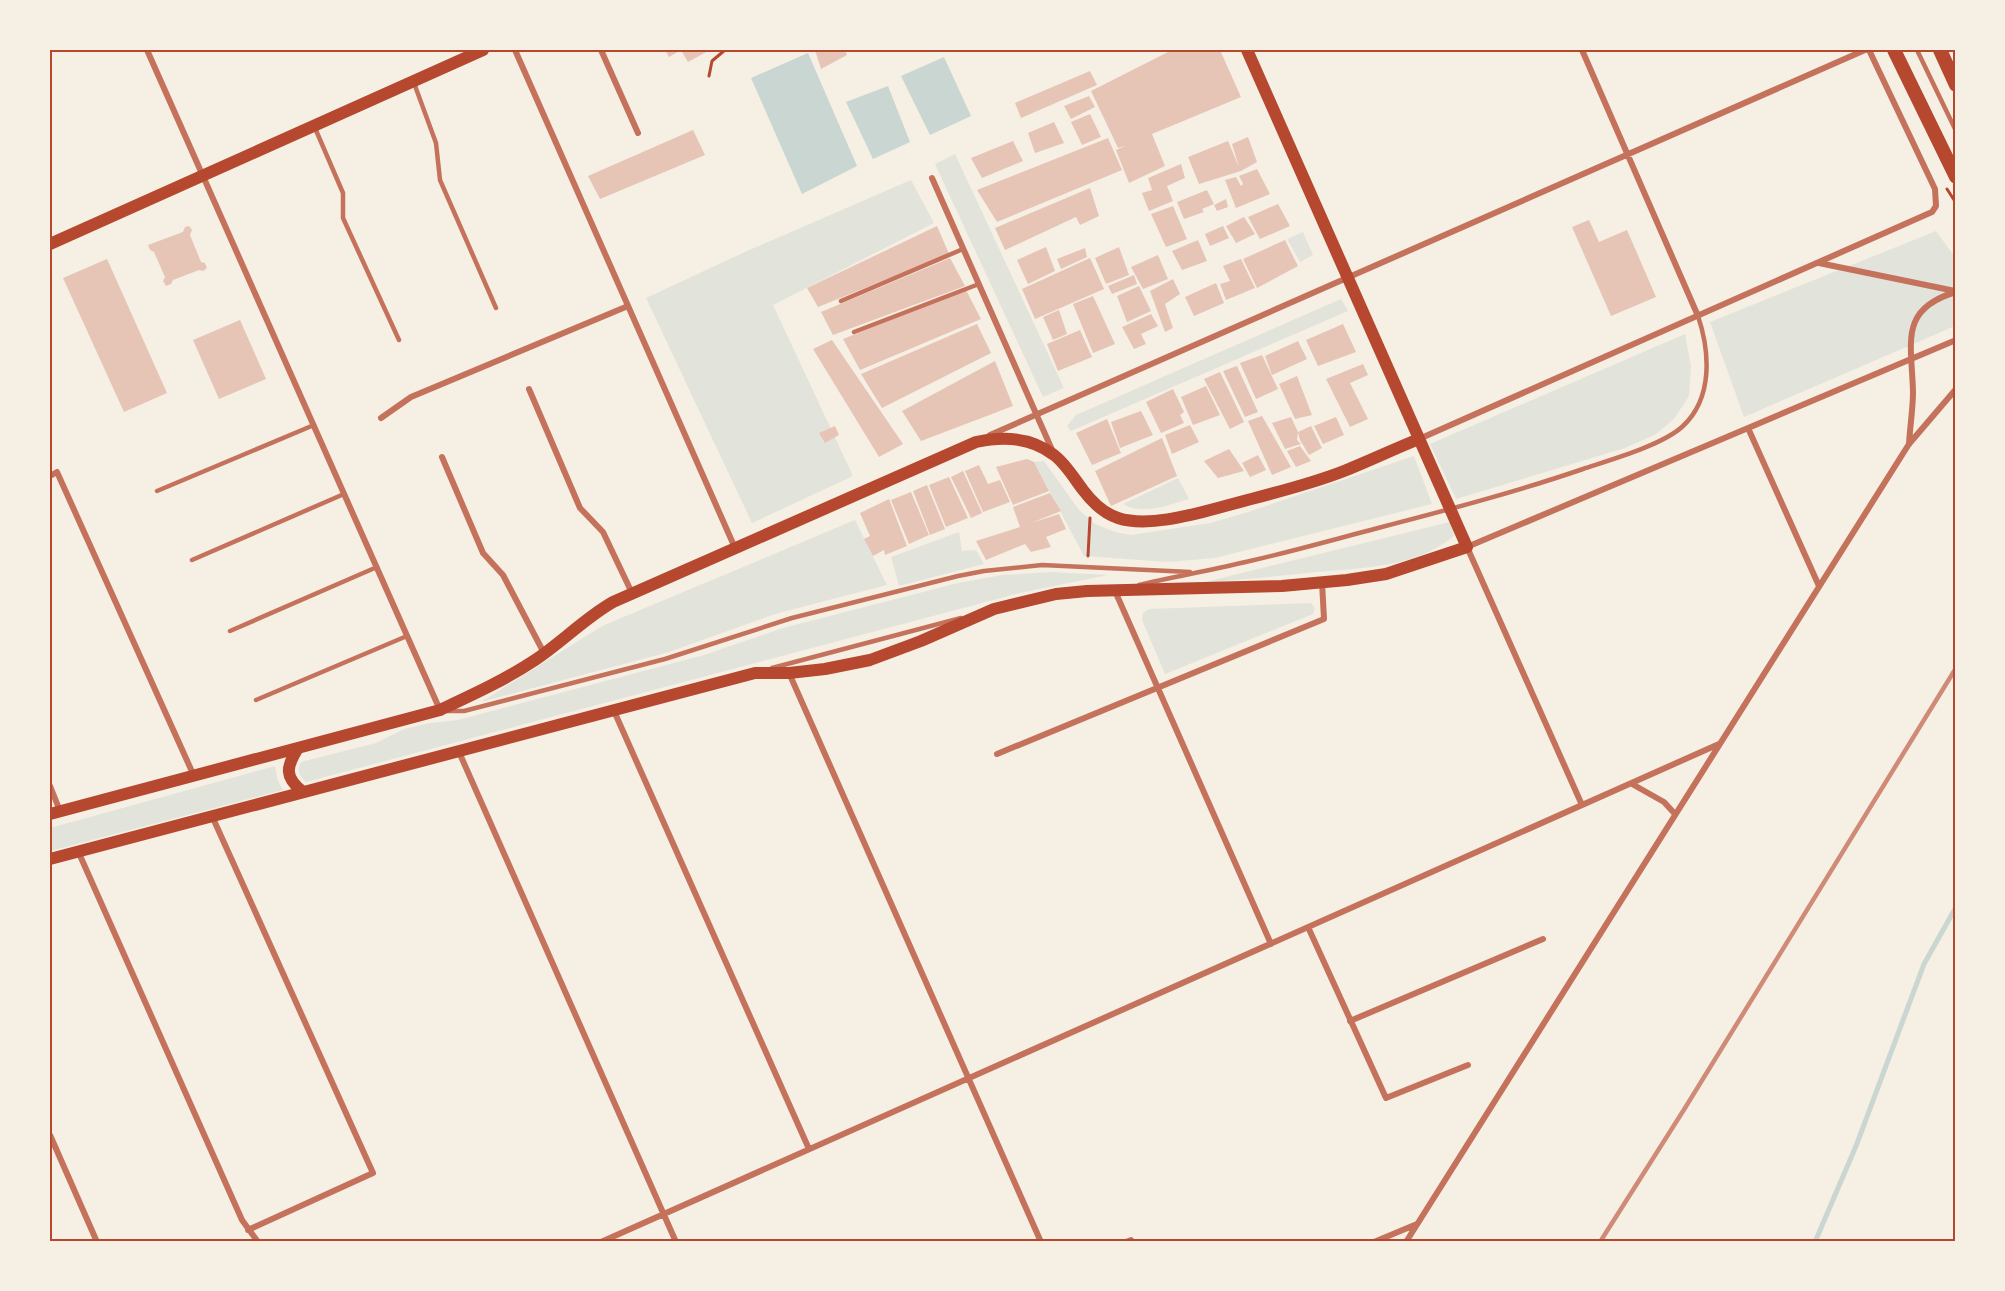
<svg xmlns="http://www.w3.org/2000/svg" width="2005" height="1291" viewBox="0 0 2005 1291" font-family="'Titillium Web',sans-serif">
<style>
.green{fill:#e2e4dc}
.water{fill:#c9d6d2}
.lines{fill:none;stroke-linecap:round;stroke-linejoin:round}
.stream{stroke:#c9d6d2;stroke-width:5}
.building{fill:#e6c5b7}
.path{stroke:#b5482f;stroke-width:3}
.service{stroke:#c5725c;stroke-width:4.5}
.minor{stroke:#c5725c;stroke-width:6}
.secondary{stroke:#b5482f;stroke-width:12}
.primary{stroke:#b5482f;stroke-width:14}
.rail{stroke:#cf8b77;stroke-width:4.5}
.neatline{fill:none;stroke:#b5482f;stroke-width:2}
</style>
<rect width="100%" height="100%" fill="#f6efe4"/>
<!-- green -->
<path class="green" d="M955,154l109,234 -21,9 -108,-233z
M911,180l23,43 -161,82 80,171 -101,47 -106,-225 101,-47z
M1936,231l19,26v69l-211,91 -34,-95z
M1303,232l10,23 -13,7 -13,-23z
M1341,299l7,12 -277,120 -4,-5 9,-11z
M1685,334l6,32 -2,30 -15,23 -18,15 -31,14 -169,51 -26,-55z
M1414,456l18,48 -217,54 -48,4 -83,-6 -50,-94 10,-1 35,49 16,14 20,8 16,3 79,-12 38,-11z
M1178,478l11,21c-21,6 -46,17 -66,5z
M855,520l32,65 -112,29 -106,38 -188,50 121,-76z
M1450,522l4,14c-39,33 -98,32 -147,37 -35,4 -71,7 -106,10z
M959,532l3,19 14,-1 8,14 -85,22 -8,-29z
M1050,572l58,3 -88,18 -714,189c-7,-6 -9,-11 -5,-20l75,-19 28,-14 26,-6 28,-3 246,-65 79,-27 175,-45 44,-8z
M1311,603l4,5 -2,6 -148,60 -23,-54 1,-7 6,-4z
M275,766l3,15 5,9 -233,61v-23z"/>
<!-- water -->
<path class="water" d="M808,53l49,113 -55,28 -51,-116z
M944,57l27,59 -41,19 -29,-59z
M888,86l22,56 -37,17 -27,-57z"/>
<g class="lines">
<!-- stream -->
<path class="stream" d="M1815,1242l41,-96 68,-182 32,-57"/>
</g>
<!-- building -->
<path class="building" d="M665,50h45l-22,12 -7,-12 -12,7z
M815,50h30l2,5 -26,14z
M1172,50h48l21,47 -89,37 13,32 -36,17 -13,-33 9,-4 -7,2 -27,-57z
M1090,71l7,14 -76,33 -6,-15z
M1089,96l6,11 -24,12 -7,-13z
M1090,114l11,23 -19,8 -11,-23z
M1054,122l10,21 -29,10 -7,-20z
M693,130l12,25 -105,44 -12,-23z
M1248,137l9,25 -16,9 -42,13 -11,-27 40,-16 11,26 -7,-23z
M1108,138l14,32 -125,52 -20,-32z
M1013,141l10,20 -41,17 -11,-20z
M1181,164l4,14 -18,8 6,15 -24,10 -7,-18 10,-3 -4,-12z
M1257,169l13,25 -34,14 -11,-28 11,-3 5,9 2,-2 -4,-8z
M1090,188l9,28 -19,9 -4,-8 -71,33 -10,-22z
M1207,190l7,14 -12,5 2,3 -20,7 -7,-17z
M1226,199l2,8 -11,4 -3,-6z
M1278,204l12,22 -30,13 -12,-22z
M1173,206l14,33 -21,8 -15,-33z
M1244,217l11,17 -19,9 -10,-17z
M1589,220l10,22 28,-12 29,67 -45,19 -39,-89z
M189,226l3,4 -2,5 11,27 4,1 2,5 -4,3 -4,-1 -26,10 -2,4 -5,2 -3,-5 2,-4 -11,-25 -4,-2 -2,-5 35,-13 2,-5z
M937,226l12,28 -131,53 -11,-19z
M1223,226l6,12 -19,8 -5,-12z
M1198,240l9,21 -25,9 -10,-19z
M1285,240l13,26 -41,22 -14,-29z
M1046,247l9,24 -27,13 -11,-24z
M1119,247l10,28 -23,9 -11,-26z
M1085,248l2,9 -26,12 -4,-10z
M1158,255l10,24 -25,10 -12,-22z
M950,258l15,28 -132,49 -12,-23z
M1090,258l14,31 -69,30 -13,-30z
M107,259l60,134 -43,19 -61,-134z
M1241,259l14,29 -29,12 -6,-16 10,-3 -7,-15z
M1134,275l3,9 -25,10 -4,-8z
M1173,279l7,15 -15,10 8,24 -8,4 -15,-41z
M1216,283l8,20 -30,13 -9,-19z
M1139,286l12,25 -24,11 -10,-26z
M966,290l15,29 -121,51 -17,-31z
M1093,296l22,48 -22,9 -20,-49z
M1059,310l8,24 -14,6 -10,-23z
M1151,314l7,12 -17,8 5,10 -12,5 -12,-22z
M240,320l26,59 -47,20 -26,-59z
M977,324l14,29 -109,55 -21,-34z
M1343,324l13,28 -38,14 -12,-26z
M1080,330l12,27 -34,14 -11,-27z
M832,340l71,104 -24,13 -66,-108z
M1298,341l9,18 -35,16 -7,-19z
M1262,355l16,34 -22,10 -16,-36z
M995,361l18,45 -92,35 -19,-30z
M1363,364l5,11 -18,8 18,36 -18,8 -24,-48z
M1237,366l21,46 -13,5 -22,-46z
M1220,372l24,50 -14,7 -26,-50z
M1297,376l15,39 -17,4 -16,-35z
M1206,386l14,29 -27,10 -12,-28z
M1173,389l11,23 -4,3 4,8 -23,10 -15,-31z
M1141,411l12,24 -33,13 -9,-26z
M1262,416l29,51 -19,8 -24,-54z
M1291,417l7,15 -1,8 4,4 -16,5 -13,-26z
M1336,417l8,18 -21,9 -9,-18z
M1107,419l14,34 -29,12 -16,-32z
M1190,425l9,17 -27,12 -7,-19z
M835,426l4,9 -14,8 -6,-10z
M1311,426l11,22 -13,7 -9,-15 -2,-8z
M1162,438l15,38 -66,30 -16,-35z
M1300,446l11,15 -15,6 -9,-16z
M1229,449l15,22 -26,7 -14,-17z
M1258,455l8,15 -16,7 -8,-14z
M1027,459l7,3 15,29 -36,14 -17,-38z
M979,465l9,19 12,-4 10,22 -27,10 -18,-41z
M963,471l19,42 -11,5 -20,-41z
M949,477l19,41 -22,9 -17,-42z
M927,485l18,44 -15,6 -17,-44z
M911,492l18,43 -20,9 -18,-44z
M1050,493l11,18 -30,12 28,-9 7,15 -20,8 5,10 -20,5 -6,-8 -39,16 -10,-19 44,-14 -7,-20z
M889,499l18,47 -22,9 -1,-5 -11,6 -9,-17 6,-3 -10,-23z"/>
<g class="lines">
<!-- path -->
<path class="path" d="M709,76l3,-15 13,-11
M1947,189l9,14
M1088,556l2,-38"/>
<!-- service -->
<path class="service" d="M1917,50l39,81
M414,83l22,60 4,37 56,128
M315,128l28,65v25l56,122
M841,301l122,-52
M854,332l125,-48
M157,491l157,-66
M192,560l152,-66
M1139,585c34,-8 68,-14 102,-22 46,-10 91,-23 137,-35 69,-18 138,-36 205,-59 27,-9 80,-24 100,-43 30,-28 27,-74 15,-110
M230,631l147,-64
M772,668l189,-50
M256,700l151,-64
M447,711h17l201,-52 127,-41 166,-42 26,-5 58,-6 148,7"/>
<!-- minor -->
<path class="minor" d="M147,50l293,660
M515,50l220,498
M601,50l37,83
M1582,50l116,266
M932,178l121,274
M1819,263l136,28
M529,389l51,119 23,24 29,61
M381,418l30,-21 217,-91
M1748,428l71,158
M990,435l875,-385
M1419,439l513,-227 4,-6 -1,-17 -66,-139
M1909,444c1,-18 4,-35 4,-52 -1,-48 -15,-83 43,-100
M442,457l41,96 20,22 41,78
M50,476l7,-4 137,304
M1115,591l156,353
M789,673l252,569
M614,711l195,438
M459,752l217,490
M997,754l327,-135 -2,-37
M1632,784l32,18 11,12
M50,786l10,25
M1582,805l-115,-258 489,-207
M212,816l161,357 -125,57
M78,851l164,369 16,22
M1308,927l78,171 82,-33
M1350,1021l193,-82
M50,1135l47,107
M601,1242l1118,-498
M1126,1242l5,-2 1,2
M1374,1242l43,-18
M1406,1242l503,-798 47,-55"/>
<!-- secondary -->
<path class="secondary" d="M50,244l433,-194
M298,748c-12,19 -14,29 5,44
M50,814l390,-104c32,-15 65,-30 95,-50 27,-18 50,-42 78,-58l363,-160c27,-6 55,-5 78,13 11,8 20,23 29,35 9,12 20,23 35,28 30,10 77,-4 107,-12 40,-11 81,-20 119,-35 25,-10 50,-22 75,-32
M50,859l705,-186h34l36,-4 45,-9 51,-19 73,-32 62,-15 31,-3 195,-5 65,-6 39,-6 81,-27 -220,-497"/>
<!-- primary -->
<path class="primary" d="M1894,50l62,127
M1940,50l16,35"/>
<!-- rail -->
<path class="rail" d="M1600,1242l85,-134 271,-440"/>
</g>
<!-- border -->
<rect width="2005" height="1291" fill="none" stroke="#f6efe4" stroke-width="102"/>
<rect x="51" y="51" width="1903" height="1189" class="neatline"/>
</svg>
